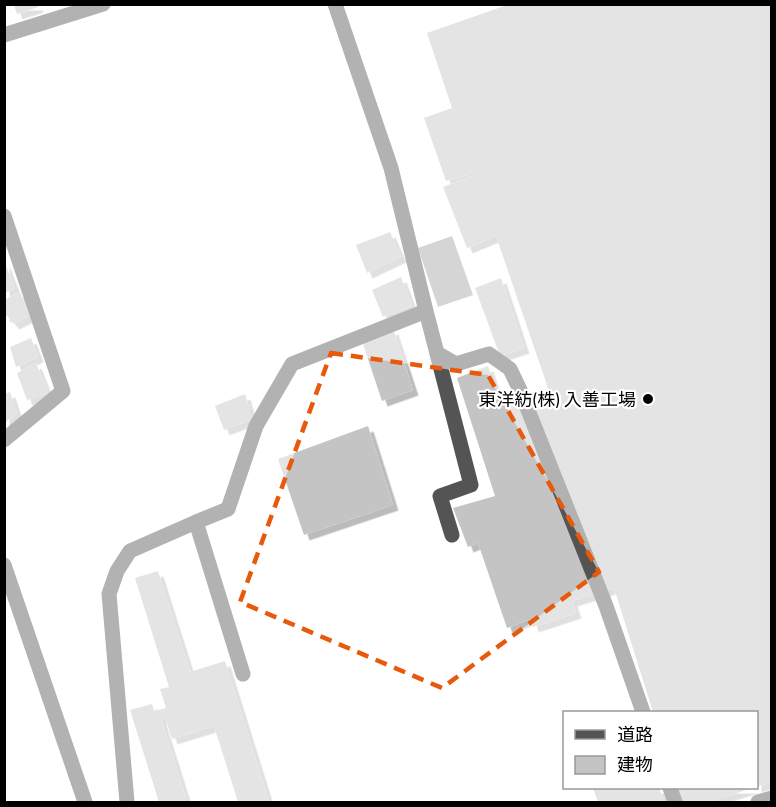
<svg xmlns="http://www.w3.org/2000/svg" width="776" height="807" viewBox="0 0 776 807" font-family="'Titillium Web','Noto Sans JP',sans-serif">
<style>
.water{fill:#a2a2a2}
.building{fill:#c4c4c4;filter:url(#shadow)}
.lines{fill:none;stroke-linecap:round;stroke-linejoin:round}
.minor{stroke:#545454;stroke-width:15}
.marked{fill:none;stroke:#e8590c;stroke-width:4.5;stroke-dasharray:12 8;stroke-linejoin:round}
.poi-dot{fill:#000;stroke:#fff;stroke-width:2}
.labels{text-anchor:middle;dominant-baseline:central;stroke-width:4.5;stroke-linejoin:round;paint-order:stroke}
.poi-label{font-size:18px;fill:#000;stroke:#fff;text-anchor:end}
</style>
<defs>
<filter id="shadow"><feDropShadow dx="5.5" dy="5.5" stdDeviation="0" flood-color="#0004"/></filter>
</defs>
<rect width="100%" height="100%" fill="#fff"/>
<!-- water -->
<path class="water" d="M452,236l21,59 -35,12 -20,-59z"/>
<!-- building -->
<path class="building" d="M510,4h262v778l-16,5v-75h-103l-39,-124 -42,13 4,12 -43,14 -2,-8 -24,9 -29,-85 -10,4 -15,-39 42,-12 -38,-118 31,-12 14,42 47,-17 -53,-155 -29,12 -24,-61 32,-12 -1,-2 -28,8 -22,-63 28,-10 -25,-75z
M14,5h23l1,2 -21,7z
M390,232l11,25 -34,16 -11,-28z
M4,261l11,27 -11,6z
M401,277l11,29 -29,11 -11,-27z
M501,278l23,70 -24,8 -25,-68z
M20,292l10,24 -16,8 -7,-8 -3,1v-17z
M393,329l20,61 -31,11 -20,-60z
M31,338l7,19 -22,10 -6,-20z
M36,363l12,30 -21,7 -10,-27z
M10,392l7,22 -13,9v-29z
M245,394l7,25 -28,11 -9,-24z
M368,426l25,79 -89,30 -26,-76z
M158,571l32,101 35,-11 44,141h-31l-24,-76 -42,13 -7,-22 -4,2 26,83h-28l-29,-92 22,-6 2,7 12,-3 -6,-19 9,-2 -34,-109z
M593,788h66l5,14h-66z
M677,788h76l-45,14h-27z"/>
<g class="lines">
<!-- minor -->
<path class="minor" d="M4,35l99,-31
M4,216l59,175 -59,49
M426,311l45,174 -31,11 12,39
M437,353l19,11 33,-10 21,15 10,21 86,216 37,106
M4,565l81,237
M243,674l-47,-152 32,-13 28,-83 36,-62 134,-53 -35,-143 -56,-164
M670,788l5,14
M127,802l-18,-208 8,-23 13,-20 66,-29
M758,802l14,-4"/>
</g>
<!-- marked area -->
<path d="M0 0H776V807H0ZM331,353l157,22 111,197 -157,116 -202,-86z" fill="#fff" fill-opacity=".55" fill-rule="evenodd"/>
<path class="marked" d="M331,353l157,22 111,197 -157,116 -202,-86z"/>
<!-- markers -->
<circle class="poi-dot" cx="648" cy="399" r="6"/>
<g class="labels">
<!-- poi labels -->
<g class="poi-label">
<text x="636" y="399">東洋紡(株) 入善工場</text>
</g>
</g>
<!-- border -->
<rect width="776" height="807" fill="none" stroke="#000000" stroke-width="12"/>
<!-- legend -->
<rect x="563" y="711" width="195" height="78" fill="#ffffff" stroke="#999999" stroke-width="1.5"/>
<rect x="575" y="730" width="30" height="9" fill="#545454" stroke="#999999" stroke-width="1.5"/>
<text x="617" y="741" font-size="18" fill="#000000">道路</text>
<rect x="575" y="756" width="30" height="18" fill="#c4c4c4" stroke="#999999" stroke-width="1.5"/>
<text x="617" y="771" font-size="18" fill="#000000">建物</text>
</svg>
